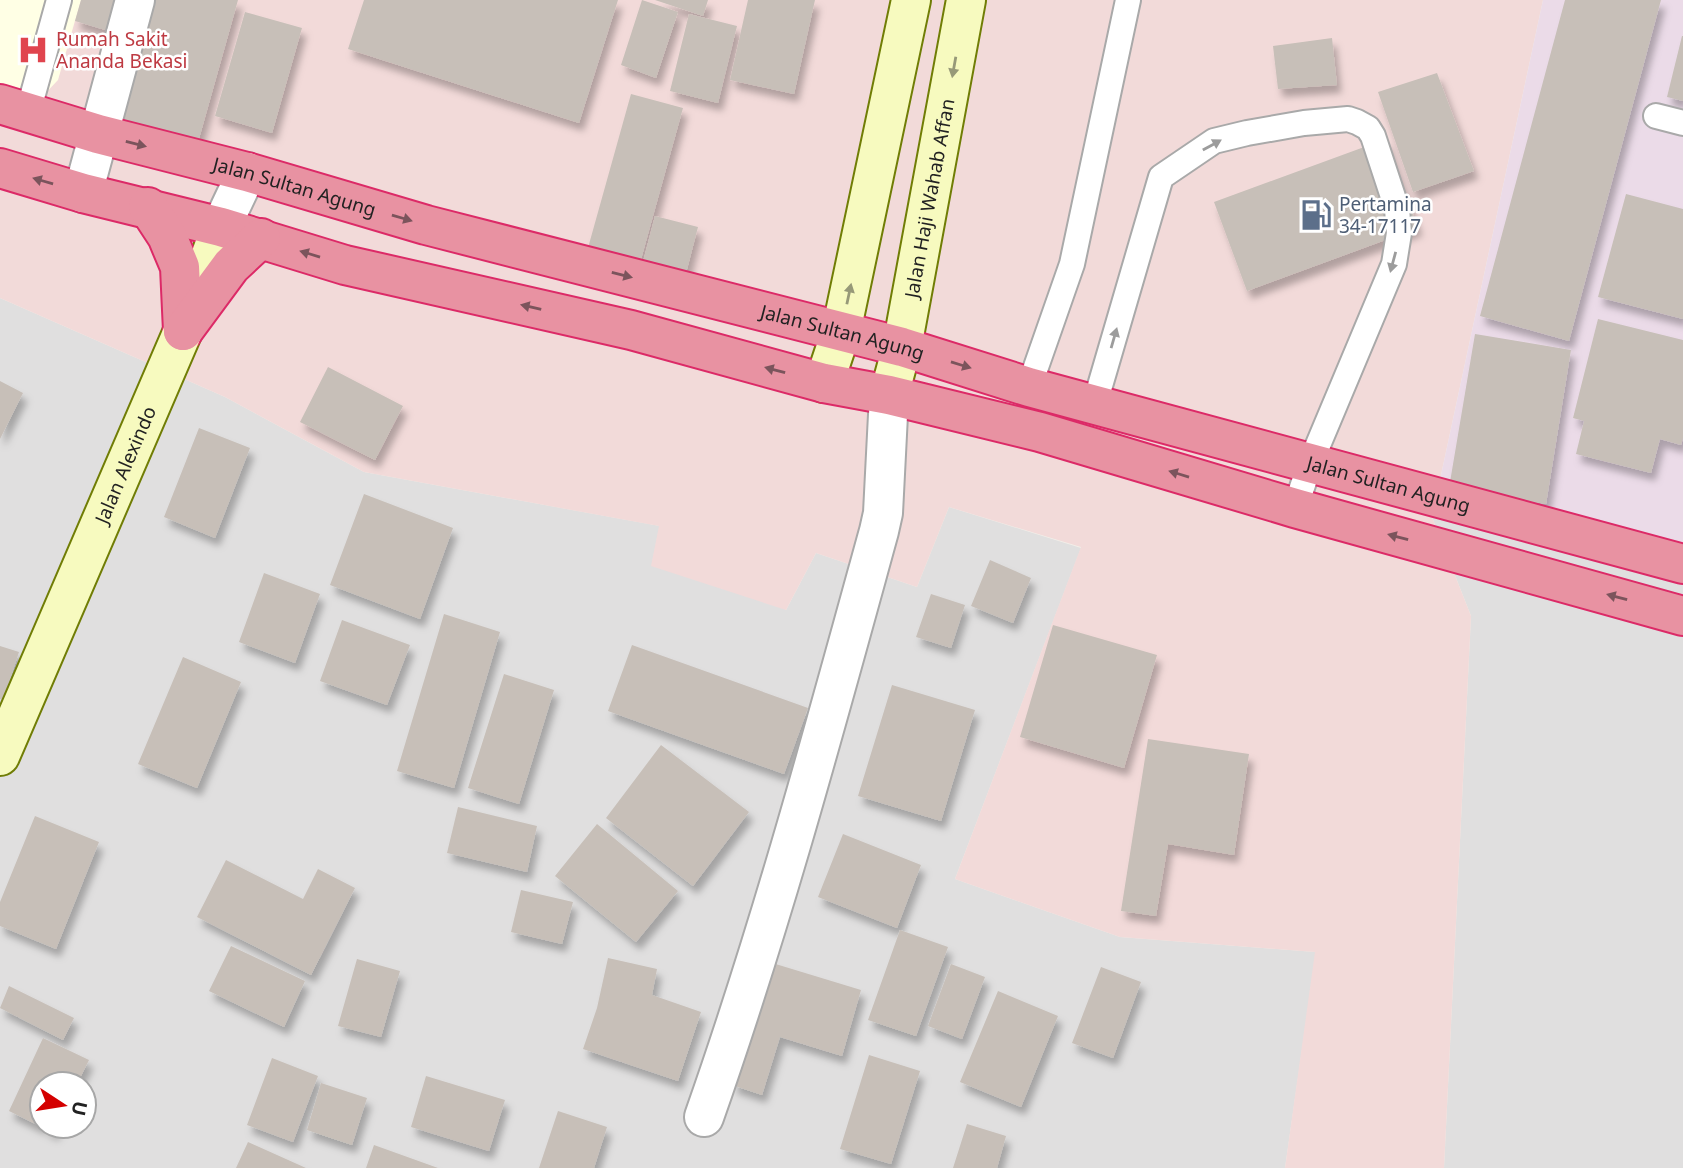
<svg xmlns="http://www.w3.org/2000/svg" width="1683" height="1168" viewBox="0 0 1683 1168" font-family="'Noto Sans',sans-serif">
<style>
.residential{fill:#e0dfdf;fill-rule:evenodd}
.commercial{fill:#f2dad9}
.industrial{fill:#ebdbe8}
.education{fill:#ffffe5}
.building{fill:#c7bfb8;filter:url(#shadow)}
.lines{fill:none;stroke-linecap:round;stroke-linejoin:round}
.lane-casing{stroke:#a9a9a9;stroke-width:28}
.street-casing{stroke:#a9a9a9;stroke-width:42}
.secondary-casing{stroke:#707d05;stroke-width:42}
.highway-casing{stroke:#dc2a67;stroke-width:42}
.lane{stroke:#fff;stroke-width:24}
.street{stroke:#fff;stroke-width:38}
.secondary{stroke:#f7fabf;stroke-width:38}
.highway{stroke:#e892a2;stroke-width:38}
.oneway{fill:#979978}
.oneway2{fill:#7b545c}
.oneway3{fill:#9c9c9c}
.labels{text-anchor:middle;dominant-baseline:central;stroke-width:5;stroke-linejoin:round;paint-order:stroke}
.health-label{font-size:19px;fill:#be3a42;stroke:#fff;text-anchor:start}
.street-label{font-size:19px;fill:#222;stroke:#fff}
.service-label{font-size:19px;fill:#4e5e75;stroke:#fff;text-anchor:start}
</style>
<defs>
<filter id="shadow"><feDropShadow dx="4.5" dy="8" stdDeviation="3.5" flood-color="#0004"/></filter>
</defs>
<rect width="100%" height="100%" fill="#f2efe9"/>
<!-- residential -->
<path class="residential" d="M0,298l225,99 139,75 296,54 126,84 30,-57 101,34 32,-80 132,41 -126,331 165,58 196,15 -31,216h-1285zM42,1084h42v42h-42z
M1432,517l251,55v596h-239l27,-552z"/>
<!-- commercial -->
<path class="commercial" d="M0,0h1543l-111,517 39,99 -27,552h-159l30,-216 -195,-15 -165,-58 126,-332 -132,-40 -32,80 -101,-34 -30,57 -135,-44 8,-40 -295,-54 -139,-75 -225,-99z"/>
<!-- industrial -->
<path class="industrial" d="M1543,0h140v572l-251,-55z"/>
<!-- education -->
<path class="education" d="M0,0h81l-23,80 -30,32 -28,-8z"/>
<!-- building -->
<path class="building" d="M81,0h51l-10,35 -47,-14z
M145,0h93l-43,153 -97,-19z
M364,0h254l-39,123 -231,-74z
M642,0l36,12 -22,66 -35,-13z
M655,0h53l-5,16z
M748,0h67l-21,94 -64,-14z
M1565,0h96l-92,341 -89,-25z
M245,12l57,16 -30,105 -57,-17z
M689,14l48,12 -19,77 -48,-12z
M1682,36h1v65l-16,-4z
M1332,38l5,47 -59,4 -5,-43z
M1437,73l37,98 -61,21 -35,-100z
M631,94l52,14 -45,162 -52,-15z
M1386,139l32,89 -171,63 -33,-89z
M1626,194l57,15v110l-85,-22z
M655,216l43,11 -13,50 -43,-11z
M1598,319l85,21v98l-2,7 -21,-6 -9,34 -75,-19 8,-33 -11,-3z
M1475,334l96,16 -25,154 -97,-16z
M328,367l75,39 -28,54 -75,-38z
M0,381l23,12 -23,46z
M199,428l51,20 -35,90 -51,-21z
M364,494l89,34 -33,91 -90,-34z
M990,560l41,18 -18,45 -42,-17z
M264,573l56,21 -25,69 -56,-21z
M931,594l34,11 -14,43 -35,-11z
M444,614l56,18 -46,156 -57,-17z
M342,620l68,25 -23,60 -67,-24z
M1053,625l104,30 -33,113 -104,-31z
M632,645l176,63 -24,66 -176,-63z
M0,646l19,6 -16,48 -3,-1z
M183,657l58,25 -44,106 -59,-24z
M504,674l50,16 -35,114 -51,-16z
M892,685l83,25 -34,111 -83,-25z
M1148,739l101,15 -15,101 -66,-11 -12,72 -35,-5z
M661,745l88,67 -56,74 -87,-68z
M458,807l79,19 -10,46 -80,-19z
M35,816l64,26 -43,107 -56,-23v-24z
M597,824l81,67 -42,51 -81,-66z
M843,834l78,31 -24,63 -79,-31z
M226,860l77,39 15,-30 37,19 -44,87 -114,-58z
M521,890l52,12 -11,42 -51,-12z
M900,930l48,17 -32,89 -48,-16z
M231,946l74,35 -21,46 -75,-36z
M608,958l49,11 -5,26 49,17 -23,69 -95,-32 14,-41z
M357,959l43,12 -19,66 -43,-11z
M769,962l92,28 -19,66 -62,-19 -18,58 -30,-10z
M951,964l34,13 -23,62 -34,-13z
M1101,967l40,15 -28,76 -41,-15z
M9,986l65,32 -11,22 -63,-32z
M998,991l60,25 -37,91 -61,-25z
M43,1038l46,22 -12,24h-35v42h16l-4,7 -45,-22z
M869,1055l51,16 -29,93 -51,-15z
M272,1058l46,18 -25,66 -46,-17z
M426,1076l79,24 -16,51 -78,-24z
M321,1083l46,15 -15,47 -45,-15z
M558,1111l49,16 -13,41h-55z
M967,1124l39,12 -9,32h-44z
M248,1142l58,26h-70z
M374,1145l64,23h-72z"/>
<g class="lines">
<defs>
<path id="lane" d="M28,112l31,-112
M1656,116l27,7
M1029,387l43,-123 56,-264
M1095,403l66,-226 53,-36 33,-8 57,-10 44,-4 9,3 11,6 5,8 24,73 2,24 -5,31 -84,200 -15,44"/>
<path id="street" d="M83,193l52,-193
M221,227l26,-55
M704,1117c68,-193 121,-390 175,-586l4,-18 6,-118"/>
<g id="secondary">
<path d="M824,383l17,-51 70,-332"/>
<path id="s1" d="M889,395l13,-48 64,-347"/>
<path id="s2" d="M0,756l183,-425 38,-104"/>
</g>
<g id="highway">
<path id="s3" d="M0,104l98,30 149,38 179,53 476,122 127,40 654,177"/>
<path d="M0,168l83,25 138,34 124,38 286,65 193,53 65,12 151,37 255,76 388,108"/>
<path d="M148,207l19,29 13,31 3,64"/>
<path d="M183,331l48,-65 30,-28"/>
</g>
</defs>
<!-- lane casing -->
<use href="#lane" class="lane-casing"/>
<!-- street casing -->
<use href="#street" class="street-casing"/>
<!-- secondary casing -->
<use href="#secondary" class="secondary-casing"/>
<!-- highway casing -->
<use href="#highway" class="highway-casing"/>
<!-- lane -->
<use href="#lane" class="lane"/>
<!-- street -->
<use href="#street" class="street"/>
<!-- secondary -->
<use href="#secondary" class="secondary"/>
<!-- highway -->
<use href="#highway" class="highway"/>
</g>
<!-- one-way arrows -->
<defs><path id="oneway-solid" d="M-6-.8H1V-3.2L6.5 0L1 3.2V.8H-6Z" transform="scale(1.75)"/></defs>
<g class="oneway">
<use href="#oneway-solid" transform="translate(954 67) rotate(100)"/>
<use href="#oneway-solid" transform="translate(849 294) rotate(-78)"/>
</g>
<g class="oneway2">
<use href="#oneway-solid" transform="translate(136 144) rotate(14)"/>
<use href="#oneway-solid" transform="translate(43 181) rotate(-164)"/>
<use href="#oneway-solid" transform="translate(402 218) rotate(16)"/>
<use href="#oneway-solid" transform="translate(310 254) rotate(-163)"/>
<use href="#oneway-solid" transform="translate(622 275) rotate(14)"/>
<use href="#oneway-solid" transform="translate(531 307) rotate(-167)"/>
<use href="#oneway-solid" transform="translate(961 365) rotate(17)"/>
<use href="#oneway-solid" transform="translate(775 370) rotate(-165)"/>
<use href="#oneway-solid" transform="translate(1179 474) rotate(-163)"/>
<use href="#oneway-solid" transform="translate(1398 537) rotate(-165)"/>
<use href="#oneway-solid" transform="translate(1617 597) rotate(-165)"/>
</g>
<g class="oneway3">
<use href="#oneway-solid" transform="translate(1212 145) rotate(-29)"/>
<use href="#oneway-solid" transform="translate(1393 262) rotate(105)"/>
<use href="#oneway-solid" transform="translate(1114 338) rotate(-74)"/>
</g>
<!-- icons -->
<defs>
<symbol id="hospital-bare" viewBox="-9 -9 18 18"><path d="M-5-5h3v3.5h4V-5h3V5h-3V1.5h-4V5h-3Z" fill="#e0444e" stroke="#fff" stroke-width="2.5" paint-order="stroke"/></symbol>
<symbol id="fuel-bare" viewBox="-9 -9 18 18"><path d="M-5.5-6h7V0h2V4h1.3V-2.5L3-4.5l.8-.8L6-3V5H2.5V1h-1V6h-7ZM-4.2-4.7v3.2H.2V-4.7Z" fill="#5c6f8a" stroke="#fff" stroke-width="2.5" paint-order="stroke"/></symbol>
</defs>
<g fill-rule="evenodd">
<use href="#hospital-bare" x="11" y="28" width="44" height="44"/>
<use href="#fuel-bare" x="1294" y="193" width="44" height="44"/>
</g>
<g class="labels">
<!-- health labels -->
<g class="health-label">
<text x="56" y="39">Rumah Sakit<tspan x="56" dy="22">Ananda Bekasi</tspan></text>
</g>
<!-- street labels -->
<g class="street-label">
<text stroke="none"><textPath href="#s3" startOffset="306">Jalan Sultan Agung</textPath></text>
<text stroke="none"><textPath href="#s1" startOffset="201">Jalan Haji Wahab Affan</textPath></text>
<text stroke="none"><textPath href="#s3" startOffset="873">Jalan Sultan Agung</textPath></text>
<text stroke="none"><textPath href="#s2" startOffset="317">Jalan Alexindo</textPath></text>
<text stroke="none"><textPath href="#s3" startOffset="1440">Jalan Sultan Agung</textPath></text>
</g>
<!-- service labels -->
<g class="service-label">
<text x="1339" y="204">Pertamina<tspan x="1339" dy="22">34-17117</tspan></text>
</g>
</g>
<!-- north arrow -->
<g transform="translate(63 1105) rotate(102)"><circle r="33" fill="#ffffff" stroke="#a7a7a7" stroke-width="2"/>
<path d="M0-5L12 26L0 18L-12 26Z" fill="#d40000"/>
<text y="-10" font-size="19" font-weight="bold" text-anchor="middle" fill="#222222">U</text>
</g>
</svg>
